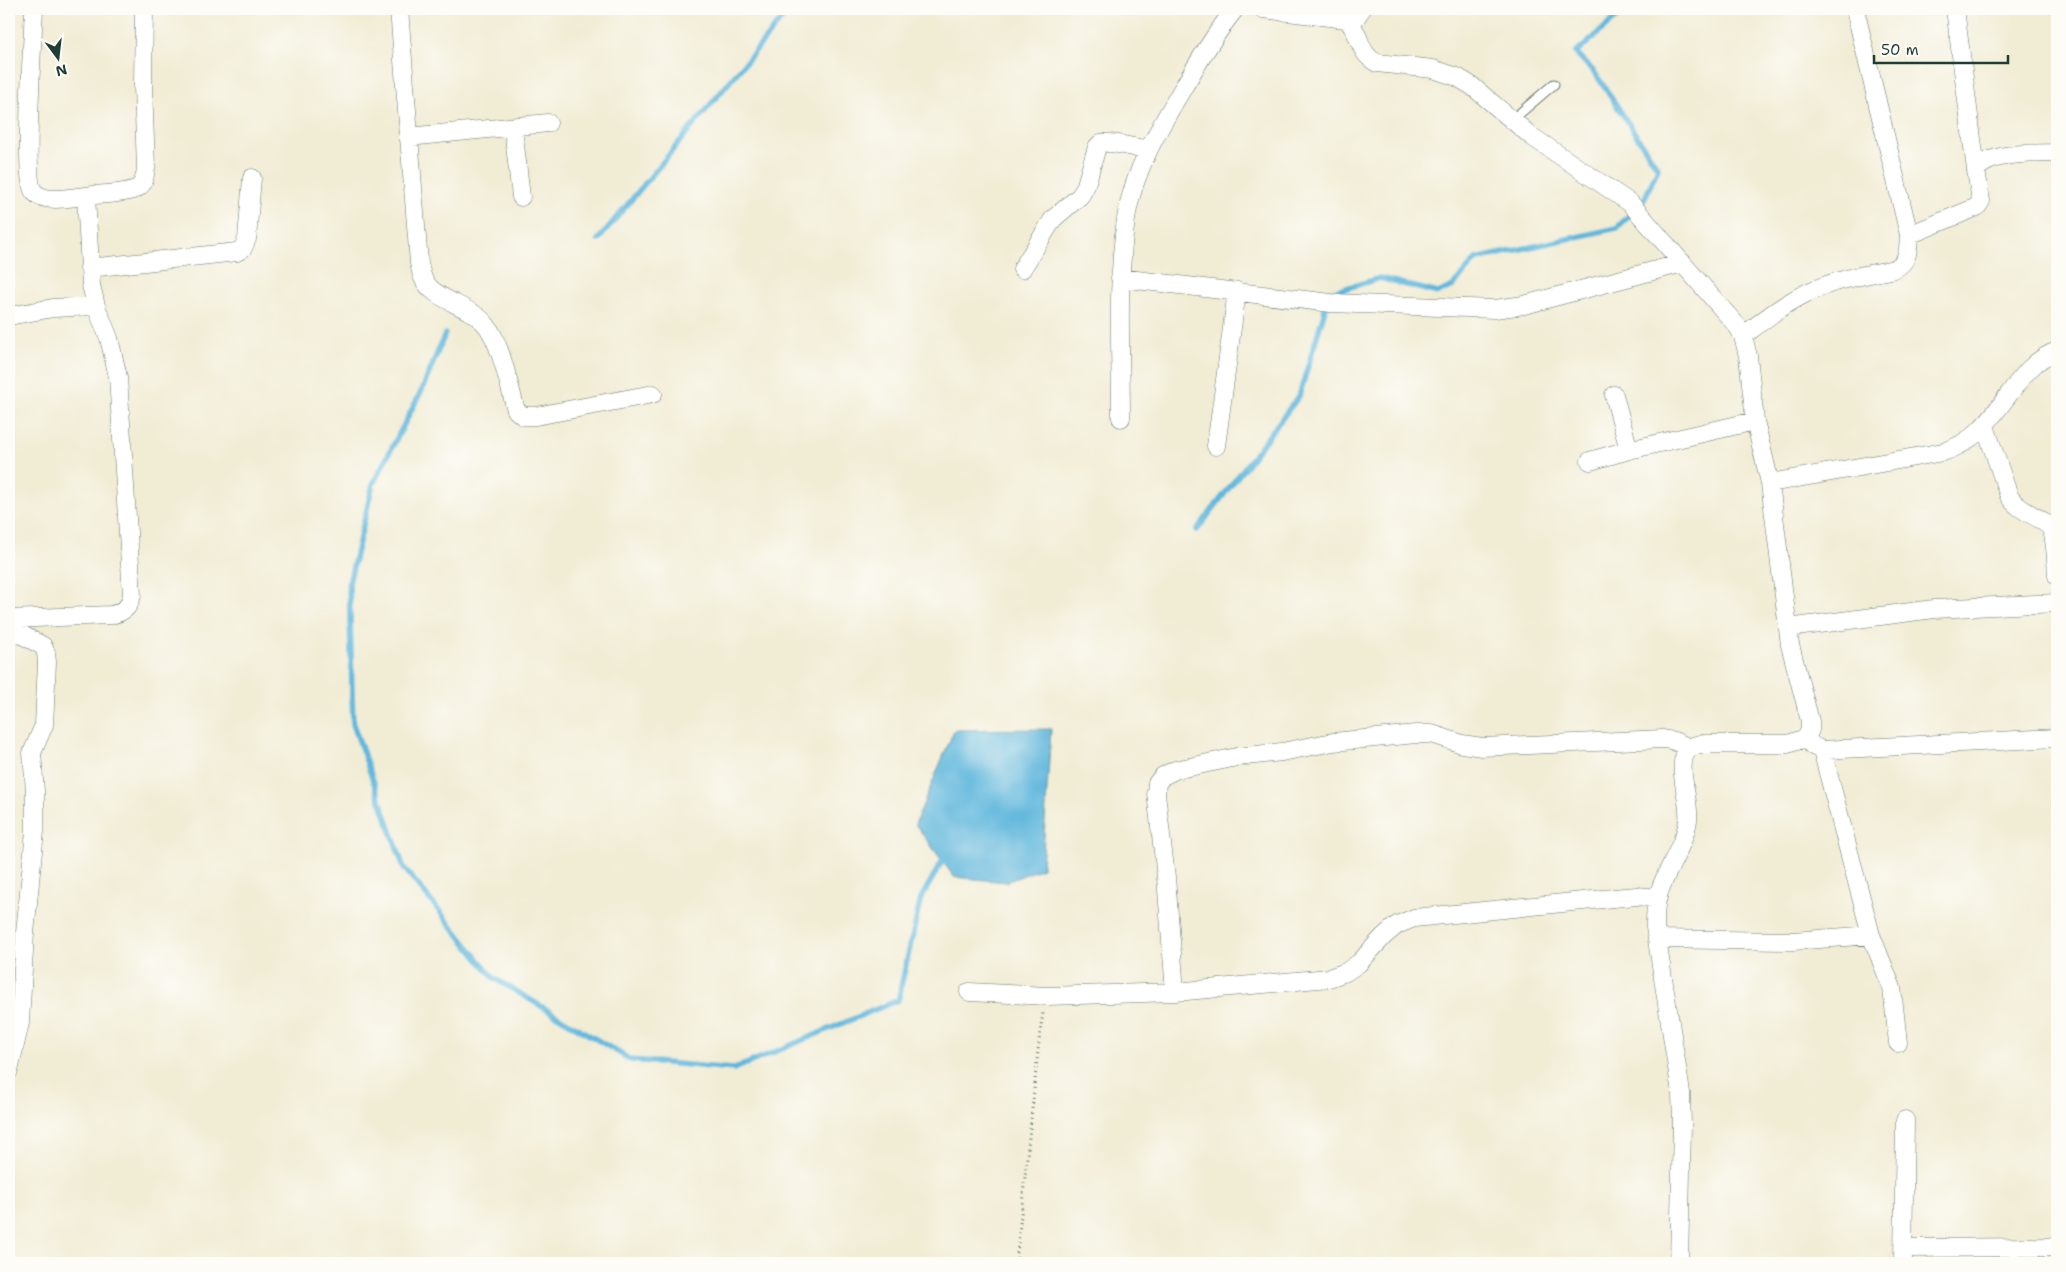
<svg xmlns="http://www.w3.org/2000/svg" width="2066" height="1272" viewBox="0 0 2066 1272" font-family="'Shantell Sans',sans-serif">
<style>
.water{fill:#60b7dd;stroke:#407a88}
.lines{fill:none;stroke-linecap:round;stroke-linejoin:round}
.stream{stroke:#60b7dd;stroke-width:5.5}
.lane-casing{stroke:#687a6c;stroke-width:11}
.street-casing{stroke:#687a6c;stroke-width:19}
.path{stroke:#687a6c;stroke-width:3;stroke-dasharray:1 4;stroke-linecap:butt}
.lane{stroke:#fff;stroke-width:9}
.street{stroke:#fff;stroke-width:18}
</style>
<rect width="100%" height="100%" fill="#fdfcf7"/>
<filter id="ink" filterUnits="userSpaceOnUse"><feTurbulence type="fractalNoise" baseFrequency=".02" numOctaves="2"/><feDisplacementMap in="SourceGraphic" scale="10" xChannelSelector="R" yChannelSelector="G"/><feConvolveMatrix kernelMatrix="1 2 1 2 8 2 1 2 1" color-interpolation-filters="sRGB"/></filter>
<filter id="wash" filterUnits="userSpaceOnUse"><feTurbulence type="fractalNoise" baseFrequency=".0096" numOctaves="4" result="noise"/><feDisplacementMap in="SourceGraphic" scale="20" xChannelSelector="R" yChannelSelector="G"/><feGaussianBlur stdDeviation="1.12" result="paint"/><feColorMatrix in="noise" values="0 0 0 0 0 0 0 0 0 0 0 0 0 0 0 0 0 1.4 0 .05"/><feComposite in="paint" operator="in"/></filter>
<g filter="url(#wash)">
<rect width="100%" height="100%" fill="#f1ecd4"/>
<!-- water -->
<path class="water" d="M1051,729l-9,139 -36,14 -52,-5 -39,-53 39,-94z"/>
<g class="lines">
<!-- stream -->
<path class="stream" d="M598,240l192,-231
M445,334l-23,56 -49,94 -24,99 4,141 51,144 90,110 137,82 103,9 164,-69 23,-102 25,-43
M1197,530l102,-134 31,-103 50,-15 58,15 15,-7 23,-27 141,-31 27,-28 14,-32 -63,-95 -19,-20 45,-40 9,-4"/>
</g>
</g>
<g filter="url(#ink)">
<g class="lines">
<defs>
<path id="lane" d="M1512,120l42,-36"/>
<path id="street" d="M34,9c-1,26 -11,170 0,183 11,12 38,5 52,4
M399,9l20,254c1,5 2,10 4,15 10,23 49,27 64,48 14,18 22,60 29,84l7,6h13l117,-22
M1263,9l83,10c16,14 11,34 31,44l56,6 24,8 15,9 59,50 99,67 108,124 5,9 5,20 7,65 15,62 20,162 20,76v9l-4,8 -18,6h-88c-3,1 -8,2 -10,4 -17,14 1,52 -2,72 -4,28 -24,52 -31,79 -2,10 -2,18 -2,28l26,166 1,32 -3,138
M1955,9l21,161
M1351,24l11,-15
M513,127l8,70
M408,137l140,-14
M1909,235l68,-28 4,-6 -5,-31c14,-19 59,-16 81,-17
M89,268l148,-16 6,-4 4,-9 5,-61
M1022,269l31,-50 27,-23 5,-8 12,-41 4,-4c15,-2 32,6 48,6
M1120,278l211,25 164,6 29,-4 159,-42
M9,316l44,-8 43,-2
M1743,336c22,-17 43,-34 68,-45 26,-12 56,-16 83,-22 15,-7 14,-19 15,-34l-54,-226
M1614,395l15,55 126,-29
M1121,418c0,-68 -5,-138 6,-205 8,-45 33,-86 56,-125 16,-27 32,-54 52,-79
M1985,426l24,70c11,18 34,20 42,33 5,10 5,35 6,47
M1216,446l21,-155
M1590,461l39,-11
M1770,483l173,-31c57,-17 67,-85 114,-101
M9,619l102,-4c13,-3 18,-7 21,-20l-14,-218 -9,-39 -13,-32 -5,-21 -5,-89c13,-2 44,-2 53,-9 6,-5 6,-12 7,-19l-3,-82 1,-77
M9,628l34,18 3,7 1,9 -3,63 -12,28 3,38v40l-10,102 -5,90 -11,48
M1788,628l146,-19 123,-6
M1806,738l7,8 9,4 235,-12
M1822,750l49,185
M1657,939l136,2 78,-6 21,53 6,55
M969,992l78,4 128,-4 154,-14 17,-6 13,-9 25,-27 13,-11 17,-7 199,-20 24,-2 21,2
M1175,992l-9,-115 -10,-84 1,-10 6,-7 12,-6 62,-13 45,-5 51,-10 83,-8h16l30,10 20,3 181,-8 11,2 16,7
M1904,1248l153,-1
M1903,1263l2,-143"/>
</defs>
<!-- lane casing -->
<use href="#lane" class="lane-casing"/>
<!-- street casing -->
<use href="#street" class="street-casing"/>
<!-- path -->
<path class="path" d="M1016,1263l24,-231 3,-19"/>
<!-- lane -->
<use href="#lane" class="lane"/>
<!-- street -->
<use href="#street" class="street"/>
</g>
</g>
<!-- margin -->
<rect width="2066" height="1272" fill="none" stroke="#fdfcf7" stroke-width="30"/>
<!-- north arrow -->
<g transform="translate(58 58) rotate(165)" stroke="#fdfcf7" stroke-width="4" paint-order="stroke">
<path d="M0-4L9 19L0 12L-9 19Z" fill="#1f3d34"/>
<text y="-8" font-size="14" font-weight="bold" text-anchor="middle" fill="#1f3d34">N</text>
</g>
<!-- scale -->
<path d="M1874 55v8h134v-8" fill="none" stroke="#1f3d34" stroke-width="2.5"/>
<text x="1881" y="55" font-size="15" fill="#1f3d34" stroke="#fdfcf7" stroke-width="4" paint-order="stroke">50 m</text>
</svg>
